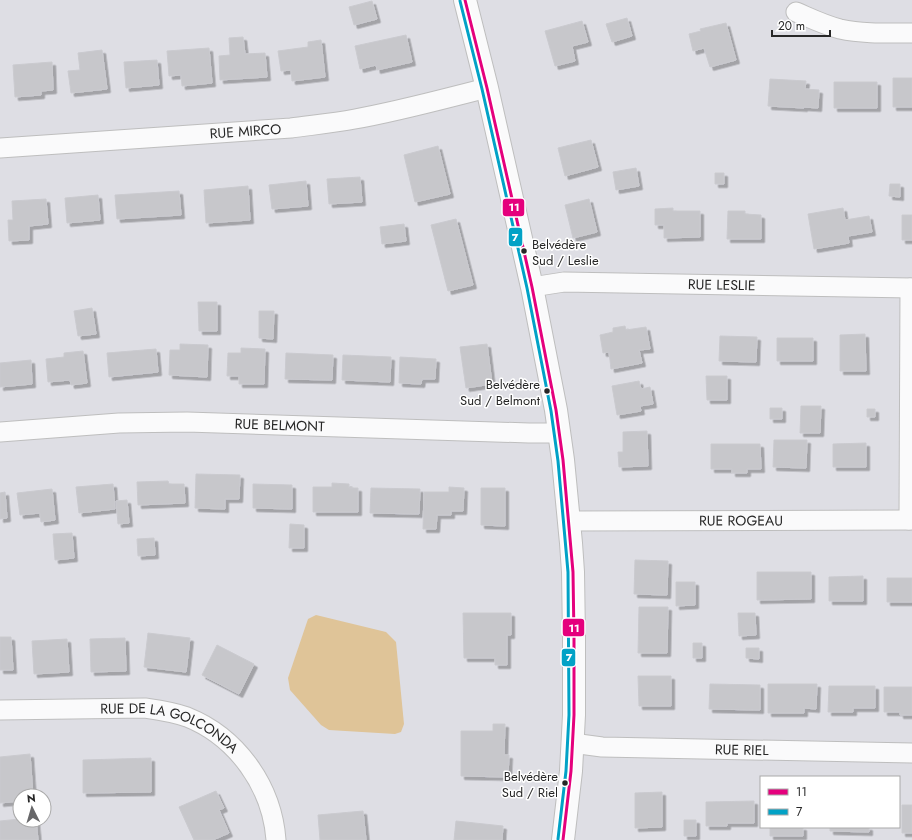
<svg xmlns="http://www.w3.org/2000/svg" width="912" height="840" viewBox="0 0 912 840" font-family="Jost,sans-serif">
<style>
.water{fill:#dfc498}
.building{fill:#c7c7cb;stroke:#cacacf;filter:url(#shadow)}
.lines{fill:none;stroke-linecap:round;stroke-linejoin:round}
.street-casing{stroke:#bebebe;stroke-width:21}
.secondary-casing{stroke:#bebebe;stroke-width:24}
.street{stroke:#fafafb;stroke-width:19}
.secondary{stroke:#fafafb;stroke-width:22}
.bus-1-casing{stroke:#fff;stroke-width:6}
.bus-2-casing{stroke:#fff;stroke-width:6}
.bus-1{stroke:#e5007d;stroke-width:3}
.bus-2{stroke:#02a2c6;stroke-width:3}
.bus-dot{fill:#272727;stroke:#fff;stroke-width:1.5}
.labels{text-anchor:middle;dominant-baseline:central;stroke-width:3;stroke-linejoin:round;paint-order:stroke}
.bus-label{font-size:13px;fill:#272727;stroke:#fff;text-anchor:end}
.street-label{font-size:14px;fill:#272727;stroke:#fff}
.line-badge{stroke:#fff;stroke-width:1.5}
.badge-label{font-size:11px;text-anchor:middle;font-weight:bold;fill:#fff}
</style>
<defs>
<filter id="shadow"><feDropShadow dx="3.5" dy="3.5" stdDeviation="0" flood-color="#0004"/></filter>
</defs>
<rect width="100%" height="100%" fill="#dedee4"/>
<!-- water -->
<path class="water" d="M316,615l70,17 10,10 8,82 -3,8 -6,2 -66,-4 -8,-5 -31,-35 -2,-12 20,-59z"/>
<!-- building -->
<path class="building" d="M372,1l5,18 -23,6 -5,-18z
M627,18l5,18 -20,6 -6,-18z
M582,21l6,21 -16,4 3,15 -20,5 -10,-35z
M726,23l10,37 -26,7 -6,-19 -11,3 -4,-17 12,-3 -1,-2z
M406,35l6,27 -35,8 -1,-5 -16,4 -5,-23z
M243,37l2,17 20,-1 2,24 -47,3 -1,-24 11,-1 -1,-17z
M321,40l4,37 -33,4 -1,-11 -10,1 -3,-20 30,-4v-5z
M209,48l3,35 -30,3 -1,-11 -12,1 -2,-25z
M102,50l5,39 -36,4 -3,-22 12,-1 -2,-17z
M157,60l2,25 -33,3 -2,-26z
M52,62l1,28 -12,1v4l-26,2 -2,-32z
M893,78h19v29h-19z
M770,79l36,2 -1,8 14,1 -1,18 -14,-1v1l-36,-2z
M834,82h43v26h-43z
M591,140l7,27 -33,9 -7,-28z
M438,146l12,48 -35,8 -11,-47z
M636,168l3,18 -23,4 -3,-18z
M715,173h9v11h-9z
M360,177l2,25 -33,2 -2,-25z
M306,181l2,25 -36,3 -3,-24z
M890,184h10v13l-11,-1z
M248,186l2,34 -44,3 -2,-33z
M179,191l2,24 -64,4 -2,-24z
M98,195l2,25 -33,3 -2,-25z
M46,199l2,25 -19,2v14l-20,1 -1,-21h5l-1,-19z
M589,199l8,33 -24,6 -8,-33z
M673,208v3h27v26l-36,1v-13h-9v-16z
M843,208l2,12 24,-4 3,16 -24,4 1,7 -35,6 -6,-35z
M728,211h17v3l16,1v24h-34z
M902,215h10v25h-10z
M456,219l17,66 -25,6 -17,-66z
M404,224l2,17 -24,3 -2,-17z
M198,302h19v29h-18z
M92,308l4,26 -18,2 -4,-25z
M259,311h15l-1,28 -14,-1z
M625,326l1,4 20,-3 4,22 -11,1 3,13 -31,6 -2,-17 -6,1 -3,-18 13,-3v-4z
M865,334l1,37h-26v-36z
M720,336l37,1 -1,25 -37,-1z
M777,338h36v23h-36z
M180,344l28,1 -1,32 -38,-2 1,-25h10z
M487,344l5,40 -26,4 -6,-41z
M241,348l24,1 -1,35h-25v-8h-12l1,-23h13z
M156,349l2,23 -49,5 -2,-24z
M83,351l4,32 -16,2 -1,-5 -22,2 -2,-23 18,-2v-4z
M286,353l47,2 -1,25 -47,-1z
M343,355l48,2 -1,25 -48,-2z
M400,357l36,2 -1,20h-13l-1,5 -22,-1z
M31,360l1,24 -32,3v-24z
M706,376h21v24h-20z
M639,381l2,8 9,-2 3,17 -13,2 1,5 -24,4 -5,-29z
M801,406h20l-1,27h-20z
M770,408h12v11h-12z
M867,409h8v8h-8z
M647,431l1,35 -29,1 -1,-15h5v-20z
M774,440h33l-1,28 -33,-1z
M866,443v24h-33v-23z
M711,444h49l1,25h-14v4h-15v-4h-21z
M196,474l44,1 -1,24h-14v10l-30,-1z
M168,481l1,3h15l1,19 -47,2 -1,-23z
M332,483l17,1v4h9v24h-45v-25h19z
M113,484l2,25 -36,4 -3,-26z
M253,484l39,1v24l-39,-1z
M449,487l15,1 -1,23h-12v4h-14l-1,14h-13l1,-37h25z
M371,488l49,1 -1,25 -49,-1z
M481,488h24v38l-24,-1z
M52,489l3,31 -14,2 -1,-9 -20,2 -3,-22z
M5,492l2,26 -7,1v-26z
M127,500l2,23 -11,1 -2,-23z
M290,524l14,1v23h-15z
M72,533l2,25 -19,2 -2,-26z
M154,538l1,17 -17,1 -1,-17z
M635,560l33,1 -1,34 -33,-1z
M757,572h54v27l-54,1z
M863,576v25h-34v-24z
M887,578h25v24h-25z
M676,582h19v23l-19,1z
M639,607h29l-1,46h-29z
M463,613h48v22h-4v30h-12v-7h-31z
M738,613h17l1,22 -17,1z
M148,633l42,5 -4,34 -42,-5z
M0,637h11l2,33h-13z
M125,638l1,33 -35,1 -1,-33z
M67,639l2,33 -35,2 -2,-33z
M693,643h9v15h-9z
M217,645l37,19 -15,30 -37,-19z
M746,648h13v11l-13,-1z
M638,676h33v30h-32z
M710,684l50,1v25l-51,-1z
M768,684h49l-1,25 -12,-1v5h-36z
M829,686h46v22h-22v4h-25z
M884,687h28v28h-12v-3h-16z
M493,724h12l-1,31h5l-1,22 -47,-1v-45h32z
M30,754l3,42h-13v5l-20,2v-46z
M151,758v34l-68,1v-33z
M216,791l8,17 -5,2 10,23 -16,7h-19l-15,-33z
M662,792v35l-27,1v-35z
M754,801v22h-27v3h-21v-24z
M902,805h10v28h-10z
M363,811l3,29h-46l-2,-25z
M20,819l16,1 2,20h-38v-19z
M684,820h12v16h-12z
M456,821l47,5 -1,14h-48z
M770,827h33v9h-33z
M830,827h39v5l-39,-1z"/>
<g class="lines">
<defs>
<g id="street">
<path d="M796,12c14,6 28,13 44,17 23,5 48,4 72,4"/>
<path id="s1" d="M0,148l291,-20c22,-3 43,-5 64,-9 45,-8 88,-20 132,-31"/>
<path id="s2" d="M532,287l32,-5 348,6"/>
<path id="s3" d="M0,432l119,-9 68,-1 342,11h30"/>
<path d="M909,520l1,-232"/>
<path id="s4" d="M569,521l343,-1"/>
<path id="s5" d="M0,710l145,-2c14,2 28,4 42,9 50,20 85,69 89,123"/>
<path id="s6" d="M572,743l30,4 310,6"/>
</g>
<path id="secondary" d="M465,0l22,88 45,199 24,123 7,50 8,83 2,29 1,66v77l-3,56 -8,69"/>
</defs>
<!-- street casing -->
<use href="#street" class="street-casing"/>
<!-- secondary casing -->
<use href="#secondary" class="secondary-casing"/>
<!-- street -->
<use href="#street" class="street"/>
<!-- secondary -->
<use href="#secondary" class="secondary"/>
<defs>
<path id="bus-1" d="M465,0l22,88 45,199 24,123 7,50 10,112 1,66v77l-3,56 -8,69"/>
<path id="bus-2" d="M460,1l22,88 45,199 24,123 7,50 10,111 1,143 -3,56 -8,68"/>
</defs>
<!-- bus-1 casing -->
<use href="#bus-1" class="bus-1-casing"/>
<!-- bus-2 casing -->
<use href="#bus-2" class="bus-2-casing"/>
<!-- bus-1 -->
<use href="#bus-1" class="bus-1"/>
<!-- bus-2 -->
<use href="#bus-2" class="bus-2"/>
</g>
<!-- markers -->
<g class="bus-dot">
<circle cx="524" cy="251" r="3.5"/>
<circle cx="547" cy="391" r="3.5"/>
<circle cx="565" cy="783" r="3.5"/>
</g>
<g class="labels">
<!-- bus labels -->
<g class="bus-label">
<text x="532" y="244" text-anchor="start">Belvédère<tspan x="532" dy="16">Sud / Leslie</tspan></text>
<text x="540" y="384">Belvédère<tspan x="540" dy="16">Sud / Belmont</tspan></text>
<text x="558" y="776">Belvédère<tspan x="558" dy="16">Sud / Riel</tspan></text>
</g>
<!-- street labels -->
<g class="street-label">
<text stroke="none"><textPath href="#s1" startOffset="246">RUE MIRCO</textPath></text>
<text stroke="none"><textPath href="#s2" startOffset="190">RUE LESLIE</textPath></text>
<text stroke="none"><textPath href="#s3" startOffset="280">RUE BELMONT</textPath></text>
<text stroke="none"><textPath href="#s4" startOffset="172">RUE ROGEAU</textPath></text>
<text stroke="none"><textPath href="#s5" startOffset="174">RUE DE LA GOLCONDA</textPath></text>
<text stroke="none"><textPath href="#s6" startOffset="170">RUE RIEL</textPath></text>
</g>
</g>
<g class="line-badge">
<rect x="502" y="198" width="23" height="19" rx="4" fill="#e5007d"/>
<rect x="508" y="227" width="15" height="20" rx="4" fill="#02a2c6"/>
<rect x="562" y="618" width="23" height="19" rx="4" fill="#e5007d"/>
<rect x="561" y="648" width="15" height="19" rx="4" fill="#02a2c6"/>
</g>
<g class="badge-label">
<text x="514" y="211">11</text>
<text x="515" y="241">7</text>
<text x="574" y="632">11</text>
<text x="569" y="661">7</text>
</g>
<!-- legend -->
<rect x="760" y="776" width="140" height="52" fill="#ffffff" stroke="#a9a9a9"/>
<rect x="768" y="789" width="20" height="6" fill="#e5007d" stroke="#a9a9a9"/>
<text x="796" y="796" font-size="12" fill="#272727">11</text>
<rect x="768" y="809" width="20" height="6" fill="#02a2c6" stroke="#a9a9a9"/>
<text x="796" y="816" font-size="12" fill="#272727">7</text>
<!-- north arrow -->
<g transform="translate(32 808) rotate(355)"><circle r="19" fill="#ffffff" stroke="#a9a9a9"/>
<path d="M0-3L7 15L0 10L-7 15Z" fill="#676769"/>
<text y="-6" font-size="11" font-weight="bold" text-anchor="middle" fill="#272727">N</text>
</g>
<!-- scale -->
<path d="M772 30v6h58v-6" fill="none" stroke="#272727" stroke-width="2"/>
<text x="778" y="30" font-size="12" fill="#272727" stroke="#ffffff" stroke-width="3" paint-order="stroke">20 m</text>
</svg>
